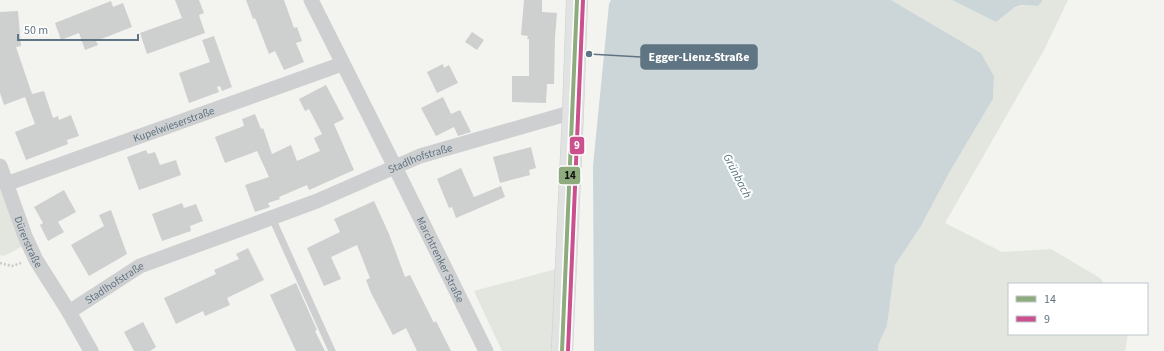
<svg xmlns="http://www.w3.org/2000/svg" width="1164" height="351" viewBox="0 0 1164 351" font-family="'Source Sans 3',sans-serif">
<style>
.green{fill:#e2e6de}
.water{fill:#ccd6d8}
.building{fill:#cecfcf}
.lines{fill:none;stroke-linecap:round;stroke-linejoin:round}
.secondary-casing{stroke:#ced0d0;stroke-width:22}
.path{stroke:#cbcccc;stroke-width:2.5;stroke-dasharray:2 2;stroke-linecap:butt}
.lane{stroke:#cecfd0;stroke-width:7}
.street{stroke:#cecfd0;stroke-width:15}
.secondary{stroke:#e1e2e2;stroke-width:21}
.bus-1-casing{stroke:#fff;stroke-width:7}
.bus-2-casing{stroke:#fff;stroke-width:7}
.bus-1{stroke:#8eab7d;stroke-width:4}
.bus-2{stroke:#ca508e;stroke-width:4}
.labels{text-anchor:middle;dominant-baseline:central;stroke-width:4;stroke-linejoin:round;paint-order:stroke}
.street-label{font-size:11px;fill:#607583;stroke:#fff}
.water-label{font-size:12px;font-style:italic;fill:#5b7881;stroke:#fff}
.leader{fill:none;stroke:#607583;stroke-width:1.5}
.callout-dot{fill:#607583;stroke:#fff;stroke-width:1.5}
.callout{fill:#607583;stroke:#607583;stroke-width:1.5}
.callout-label{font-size:12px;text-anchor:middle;font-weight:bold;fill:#fff}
.line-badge{stroke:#fff;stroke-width:1.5}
.badge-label{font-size:11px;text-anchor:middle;font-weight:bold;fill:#fff}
.pale-badge-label{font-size:11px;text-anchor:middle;font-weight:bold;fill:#111}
</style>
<rect width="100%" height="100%" fill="#f3f3f0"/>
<!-- green -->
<path class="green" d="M891,0h61l44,22c19,-15 18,-18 42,-16l5,-6h25l-24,50 -99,173 57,29 49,-3 49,29 4,6h-95v50h119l-3,17h-247l1,-8 8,-17 8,-61 26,-39 28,-53 44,-74 1,-23 -13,-23z
M0,174l27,70 -23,12 -4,-1z
M556,269l-4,82h-50l-28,-60z"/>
<!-- water -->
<path class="water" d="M611,0h280l90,53 13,23 -1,23 -44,74 -28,53 -26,39 -8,61 -8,17 -1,8h-284l-1,-185 16,-162z
M952,0h91l-5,6 -16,-1 -7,2 -19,15z"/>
<!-- building -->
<path class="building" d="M175,0h24l5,13 -5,2 6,18 -58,21 -7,-21 42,-15z
M246,0h38l10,28 3,-1 5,14 -6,2 8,19 -20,8 -9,-19 -6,3 -14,-36 -2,1z
M524,0h18v12l15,1 -2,24 -1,47h-7l-1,19 -34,-1v-26h17v-37h-2l1,-3 -7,-1z
M111,1l2,6 10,-4 9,24 -36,14 2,4 -13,5 -6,-17 -18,7 -6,-17z
M18,11l3,35 -5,1 16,47 12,-3 9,27 5,-2 1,4 12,-5 8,21 -12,4 1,4 -42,16 -11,-28 20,-8 -10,-27 -21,8 -4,-12v-81z
M472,32l12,8 -7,10 -12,-8z
M214,36l18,51 -10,4 -2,-5 -3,1 2,5 -30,11 -10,-30 31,-11 -8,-22z
M443,64l1,4 5,-3 9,18 -21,10 -10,-21z
M326,85l18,34 -10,5 20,46 -45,20 -2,-5 -28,12 1,2 -12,4 2,4 -15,5 -10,-27 24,-8 -12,-26 -32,12 -10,-26 29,-11 -2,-7 13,-5 6,15 2,-1 9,26 19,-9 6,16 23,-10 -6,-13 8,-4 -13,-25 -4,2 -6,-12z
M443,97l8,17 9,-4 11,22 -13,4 -4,-9 -18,9 -15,-28z
M531,147l5,21 -7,2 1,5 -30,8 -7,-26z
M146,150l2,4 7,-2 5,13 16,-5 5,15 -42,15 -12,-33z
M461,168l13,29 27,-11 4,11 -49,21 -4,-11 -3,1 -12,-29z
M64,190l12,22 -18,10 6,10 -16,9 -8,-16 3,-2 -9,-16z
M374,201l15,33 16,43 5,-2 24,48 2,-2 15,30h-34l-11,-23 -13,7 -22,-42 -5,-13 4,-2 -13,-33 -26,12 10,22 -17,7 -17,-38 33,-16 -6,-13z
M182,203l2,5 12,-4 7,17 -13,5 1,5 -29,10 -10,-27z
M111,210l16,44 -38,22 -18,-31 33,-19 -5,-11z
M248,248l16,32 -37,18 3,7 -25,11 -2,-5 -27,13 -12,-26 52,-24 -2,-4 25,-11 -3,-5z
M296,283l21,47 -2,1 10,20h-29l-26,-56z
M143,322l13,25 -6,4h-16l-10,-19z"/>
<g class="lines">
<defs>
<path id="secondary" d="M562,351l11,-239 4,-112"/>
</defs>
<!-- secondary casing -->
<use href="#secondary" class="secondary-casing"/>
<!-- path -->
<path class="path" d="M0,263l12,3 9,-3"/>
<!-- lane -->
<path class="lane" d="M272,218l60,133"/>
<!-- street -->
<g class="street">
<path id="s1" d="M311,0l84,167 91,184"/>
<path id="s2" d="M0,166l25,70 11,24 33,52 22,39"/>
<path id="s3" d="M6,184l336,-120"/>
<path id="s4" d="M69,312l71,-46 177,-65 103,-45 153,-44"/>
</g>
<!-- secondary -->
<use href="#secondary" class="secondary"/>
<defs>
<path id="bus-1" d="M562,351l15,-351"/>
<path id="bus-2" d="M568,351l15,-351"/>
</defs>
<!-- bus-1 casing -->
<use href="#bus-1" class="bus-1-casing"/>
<!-- bus-2 casing -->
<use href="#bus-2" class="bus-2-casing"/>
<!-- bus-1 -->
<use href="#bus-1" class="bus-1"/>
<!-- bus-2 -->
<use href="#bus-2" class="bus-2"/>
</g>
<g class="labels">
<!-- street labels -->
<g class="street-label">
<text stroke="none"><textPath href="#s3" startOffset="178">Kupelwieserstraße</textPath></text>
<text stroke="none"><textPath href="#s4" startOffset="385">Stadlhofstraße</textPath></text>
<text stroke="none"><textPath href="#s2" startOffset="81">Dürerstraße</textPath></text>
<text stroke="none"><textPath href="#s1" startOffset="290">Marchtrenker Straße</textPath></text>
<text stroke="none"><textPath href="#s4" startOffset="54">Stadlhofstraße</textPath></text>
</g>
<!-- water labels -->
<g class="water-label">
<text transform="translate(737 176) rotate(63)">Grünbach</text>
</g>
</g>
<!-- callouts -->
<path class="leader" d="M589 54L641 57"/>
<circle class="callout-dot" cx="589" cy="54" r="4"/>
<rect class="callout" x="641" y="45" width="116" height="24" rx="4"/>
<g class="callout-label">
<text x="699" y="61">Egger-Lienz-Straße</text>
</g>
<g class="line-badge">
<rect x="569" y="136" width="16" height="19" rx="4" fill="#ca508e"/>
<rect x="558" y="166" width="23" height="19" rx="4" fill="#8eab7d"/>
</g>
<g class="badge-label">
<text x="577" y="149">9</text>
</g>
<g class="pale-badge-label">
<text x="570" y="179">14</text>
</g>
<!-- legend -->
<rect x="1008" y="283" width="140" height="52" fill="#ffffff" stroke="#bfc8cd"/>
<rect x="1016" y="296" width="20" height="6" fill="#8eab7d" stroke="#bfc8cd"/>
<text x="1044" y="303" font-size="12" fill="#607583">14</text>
<rect x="1016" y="316" width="20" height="6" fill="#ca508e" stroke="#bfc8cd"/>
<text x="1044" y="323" font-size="12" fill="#607583">9</text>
<!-- scale -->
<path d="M18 34v6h120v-6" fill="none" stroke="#607583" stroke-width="2"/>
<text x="24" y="34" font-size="12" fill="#607583" stroke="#ffffff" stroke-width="3" paint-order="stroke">50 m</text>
</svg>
